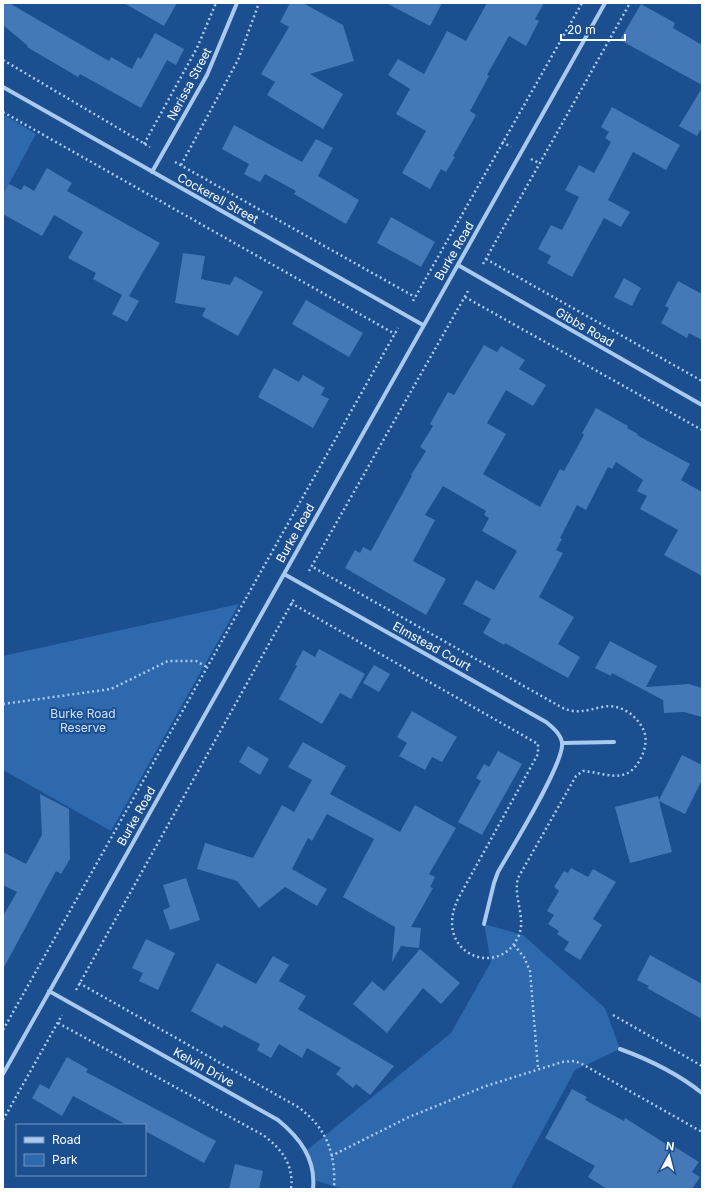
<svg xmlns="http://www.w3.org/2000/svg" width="705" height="1192" viewBox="0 0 705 1192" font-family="Inter,sans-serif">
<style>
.green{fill:#2e69ad}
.building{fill:#4478b7}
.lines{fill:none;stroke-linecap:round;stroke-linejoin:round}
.path{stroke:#a9c9ee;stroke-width:2.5;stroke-dasharray:2 3;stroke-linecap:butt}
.minor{stroke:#a9c9ee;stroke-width:4}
.labels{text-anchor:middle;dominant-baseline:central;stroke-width:4;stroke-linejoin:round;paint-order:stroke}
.street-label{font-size:12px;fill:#fff;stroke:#1b4f8f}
.park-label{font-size:12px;fill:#cfe3fa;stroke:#1b4f8f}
</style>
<rect width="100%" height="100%" fill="#1b4f8f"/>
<!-- green -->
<path class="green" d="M3,114l33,20 -33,61z
M239,604l-128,227 -108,-61v-114z
M484,924l39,11 82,73 15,41 -45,21 -64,119h-169l-28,-9 -8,-29 145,-118 40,-71z"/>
<!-- building -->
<path class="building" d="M3,3h6l100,58 2,-4 21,12 6,-12 3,2 14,-26 29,16 -8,16 -9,-5 -26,48 -61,-34 -2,3 -51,-30 1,-1 -25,-21z
M124,3h53l-13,23z
M290,3h13l40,22 11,36 -44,13 33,20 -20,35 -56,-34 8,-13 -14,-8 28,-47 -9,-5z
M386,3h56l-12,23z
M487,3h57l-9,16 4,2 -13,25 -17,-10 -22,39 2,1 -19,35 6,4 -23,41 2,1 -9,15 -5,-3 -11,20 -28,-16 24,-42 -30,-17 14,-25 -22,-14 10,-16 26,15 23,-43 19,10z
M641,4l34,19 -2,5 29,17v40l-82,-45z
M702,88v39l-5,9 -18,-10z
M612,107l68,38 -14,25 -33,-18 -25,48 22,12 -9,15 -17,-9 -32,59 -25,-14 4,-7 -13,-7 13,-24 11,5 17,-33 -14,-7 14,-25 15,8 17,-31 -6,-4 4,-6 -8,-5z
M234,125l68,37 14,-23 17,9 -15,28 41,24 -13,24 -52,-30 2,-3 -31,-17 -5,8 -16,-8 5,-10 -27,-15z
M47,168l25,15 -5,8 93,52 -31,53 10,5 -12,21 -15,-8 10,-19 -29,-16 3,-6 -28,-15 15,-26 -29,-17 -12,21 -39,-22v-20l6,-10 12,6 3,-5 10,6z
M391,217l44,25 -14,25 -44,-24z
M183,253l22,3 -4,23 29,6 5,-9 28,16 -25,44 -36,-20 4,-8 -31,-5z
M624,278l17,10 -9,18 -18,-9z
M678,281l24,13v46l-13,-7 -2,5 -26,-15 8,-15 -4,-2z
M306,300l57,33 -14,24 -57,-33z
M484,345l13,7 4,-6 24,14 -6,9 27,16 -13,21 -27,-16 -19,33 19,11 -23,40 57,33 20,-38 4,2 20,-36 -2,-2 14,-25 32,18 -1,2 11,6 -1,1 53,29 -9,16 21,12v84l-38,-21 14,-25 -38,-21 7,-13 -10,-5 6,-11 -27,-18 -4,7 -4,-2 -22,43 -9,-5 -17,33 2,1 -6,11 7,3 -24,44 35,20 -16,27 22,13 -12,21 -63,-35 -1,2 -21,-12 8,-14 -28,-15 13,-24 18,10 23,-39 -35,-20 7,-13 -5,-3 2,-4 -43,-25 -18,29 10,5 -22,41 33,18 -20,36 -81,-47 10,-18 5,3 3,-6 8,4 41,-75 -1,-1 15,-24 -6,-4 13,-21 -3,-2 18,-32 6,3z
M274,368l25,14 4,-7 22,13 -4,7 8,4 -16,29 -55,-31z
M610,641l47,25 -11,21 43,-3 13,4v29l-18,-5 -20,1 -1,-13 -51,-27 -1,3 -16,-8z
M319,649l46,25 -14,25 -11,-6 -18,31 -43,-25 18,-33 -2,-1 8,-15 12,7z
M374,665l16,9 -11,18 -16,-9z
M412,711l45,26 -15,25 -10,-5 -7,13 -26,-14 8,-13 -10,-6z
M303,742l43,24 -16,28 70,38 15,-27 41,23 -27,46 6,3 -5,10 3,1 -22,39 10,1 -2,20 -18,-2 -9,16 3,-35 -52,-30 31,-58 -47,-25 -15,27 -4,-3 -16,31 35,20 -10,17 -32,-19 -26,21 -22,-27 -40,-12 8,-26 48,15 29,-53 12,7 18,-32 -24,-13z
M248,746l21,13 -9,16 -21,-13z
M498,751l24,13 -40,71 -24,-13 23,-41 -5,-3 8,-14 5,3z
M682,755l20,10v15l-17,34 -26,-13 13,51 -42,11 -15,-56 43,-11 1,4z
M40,794l29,15 1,50 -9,15 -5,-3 -53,98v-53l14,-24 -14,-7v-33l23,12 16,-29z
M571,868l17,9 5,-8 23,13 -23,37 9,6 -22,35 -16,-10 5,-8 -12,-8 2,-3 -11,-7 6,-9 -7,-4 12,-20 -5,-4 10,-16 4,2z
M186,878l14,42 -30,10 -7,-20 7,-3 -7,-22z
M146,939l29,14 -17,37 -19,-9 4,-8 -11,-5z
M420,949l40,34 -19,21 -18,-16 -36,45 -34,-29 19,-23 12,10z
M650,955l52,29v35l-55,-31 2,-2 -12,-6z
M273,956l16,9 -10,16 27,15 -8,13 96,57 -24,29 -14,-11 -3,4 -17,-14 5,-6 -34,-20 -5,10 -23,-14 -8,14 -14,-8 3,-6 -36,-19 -2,3 -31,-17 26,-48 39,21z
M67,1057l21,12 -2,3 130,69 -12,22 -59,-32v-6h-18l-54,-29 -11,20 -30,-18 8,-14 9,5z
M572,1089l15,8 -2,3 39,21 1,-3 49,31 1,-2 24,15 -7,10 8,5 -8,12h-85l-19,-12 7,-11 -50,-28z
M235,1164l28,7 -4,18h-30z"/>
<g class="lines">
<!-- path -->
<path class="path" d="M3,60l147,87
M3,112l392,222
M502,142l9,5
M144,144l53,-96 19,-45
M531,159l8,4
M175,162l240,135
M181,165l57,-105 21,-57
M486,259l216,122
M483,264l147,-261
M465,297l237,133
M413,301l169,-298
M309,571l159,-280
M291,603l247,141v10l-79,143c-29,56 41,84 60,38 7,-18 -6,-38 -1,-57l58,-102 7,-5c20,1 41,14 55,-8 6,-9 10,-22 6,-32 -7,-16 -24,-28 -42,-24 -15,3 -26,8 -41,0l-250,-141
M3,704l108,-15 57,-28h28l11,6
M514,945l10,12 6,14 8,97
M79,983l219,124c29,21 38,47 36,82
M76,990l218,-391
M613,1015l89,51
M58,1023l205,112c19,14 31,30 28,54
M3,1030l395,-702
M3,1120l59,-105
M331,1156l78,-39 77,-31 76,-24 13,-1 7,3 120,68"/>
<!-- minor -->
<path class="minor" d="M3,87l420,238
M152,172l55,-97 30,-72
M458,265l244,140
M284,574l262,148c6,5 15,12 16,21 3,19 -52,108 -64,129l-4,11 -10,41
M563,743l51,-1
M49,991l229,129c22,18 38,39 35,69
M620,1049c30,11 57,24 82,44
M3,1074l602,-1071"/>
</g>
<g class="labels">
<!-- street labels -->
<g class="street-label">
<text transform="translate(189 84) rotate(-62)">Nerissa Street</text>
<text transform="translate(218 198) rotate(29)">Cockerell Street</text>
<text transform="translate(454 251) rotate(-60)">Burke Road</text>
<text transform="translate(585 327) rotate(30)">Gibbs Road</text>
<text transform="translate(295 533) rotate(-61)">Burke Road</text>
<text transform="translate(432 646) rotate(29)">Elmstead Court</text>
<text transform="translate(136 816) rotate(-61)">Burke Road</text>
<text transform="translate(204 1067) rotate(29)">Kelvin Drive</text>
</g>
<!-- park labels -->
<g class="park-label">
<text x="83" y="713">Burke Road<tspan x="83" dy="14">Reserve</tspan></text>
</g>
</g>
<!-- border -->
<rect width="705" height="1192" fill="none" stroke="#ffffff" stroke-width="8"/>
<!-- legend -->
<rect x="16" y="1124" width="130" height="52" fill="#1b4f8f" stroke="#7695bc"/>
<rect x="24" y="1137" width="20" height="6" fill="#a9c9ee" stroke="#7695bc"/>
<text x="52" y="1144" font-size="12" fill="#ffffff">Road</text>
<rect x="24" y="1154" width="20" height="12" fill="#2e69ad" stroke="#7695bc"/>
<text x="52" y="1164" font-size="12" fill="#ffffff">Park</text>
<!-- north arrow -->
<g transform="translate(669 1156) rotate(7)" stroke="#1b4f8f" stroke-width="3" paint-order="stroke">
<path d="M0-3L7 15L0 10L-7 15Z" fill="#ffffff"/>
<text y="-6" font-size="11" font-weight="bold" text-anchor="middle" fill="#ffffff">N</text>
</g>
<!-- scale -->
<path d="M561 34v6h64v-6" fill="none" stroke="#ffffff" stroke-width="2"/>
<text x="567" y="34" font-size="12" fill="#ffffff" stroke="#1b4f8f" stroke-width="3" paint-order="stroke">20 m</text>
</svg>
